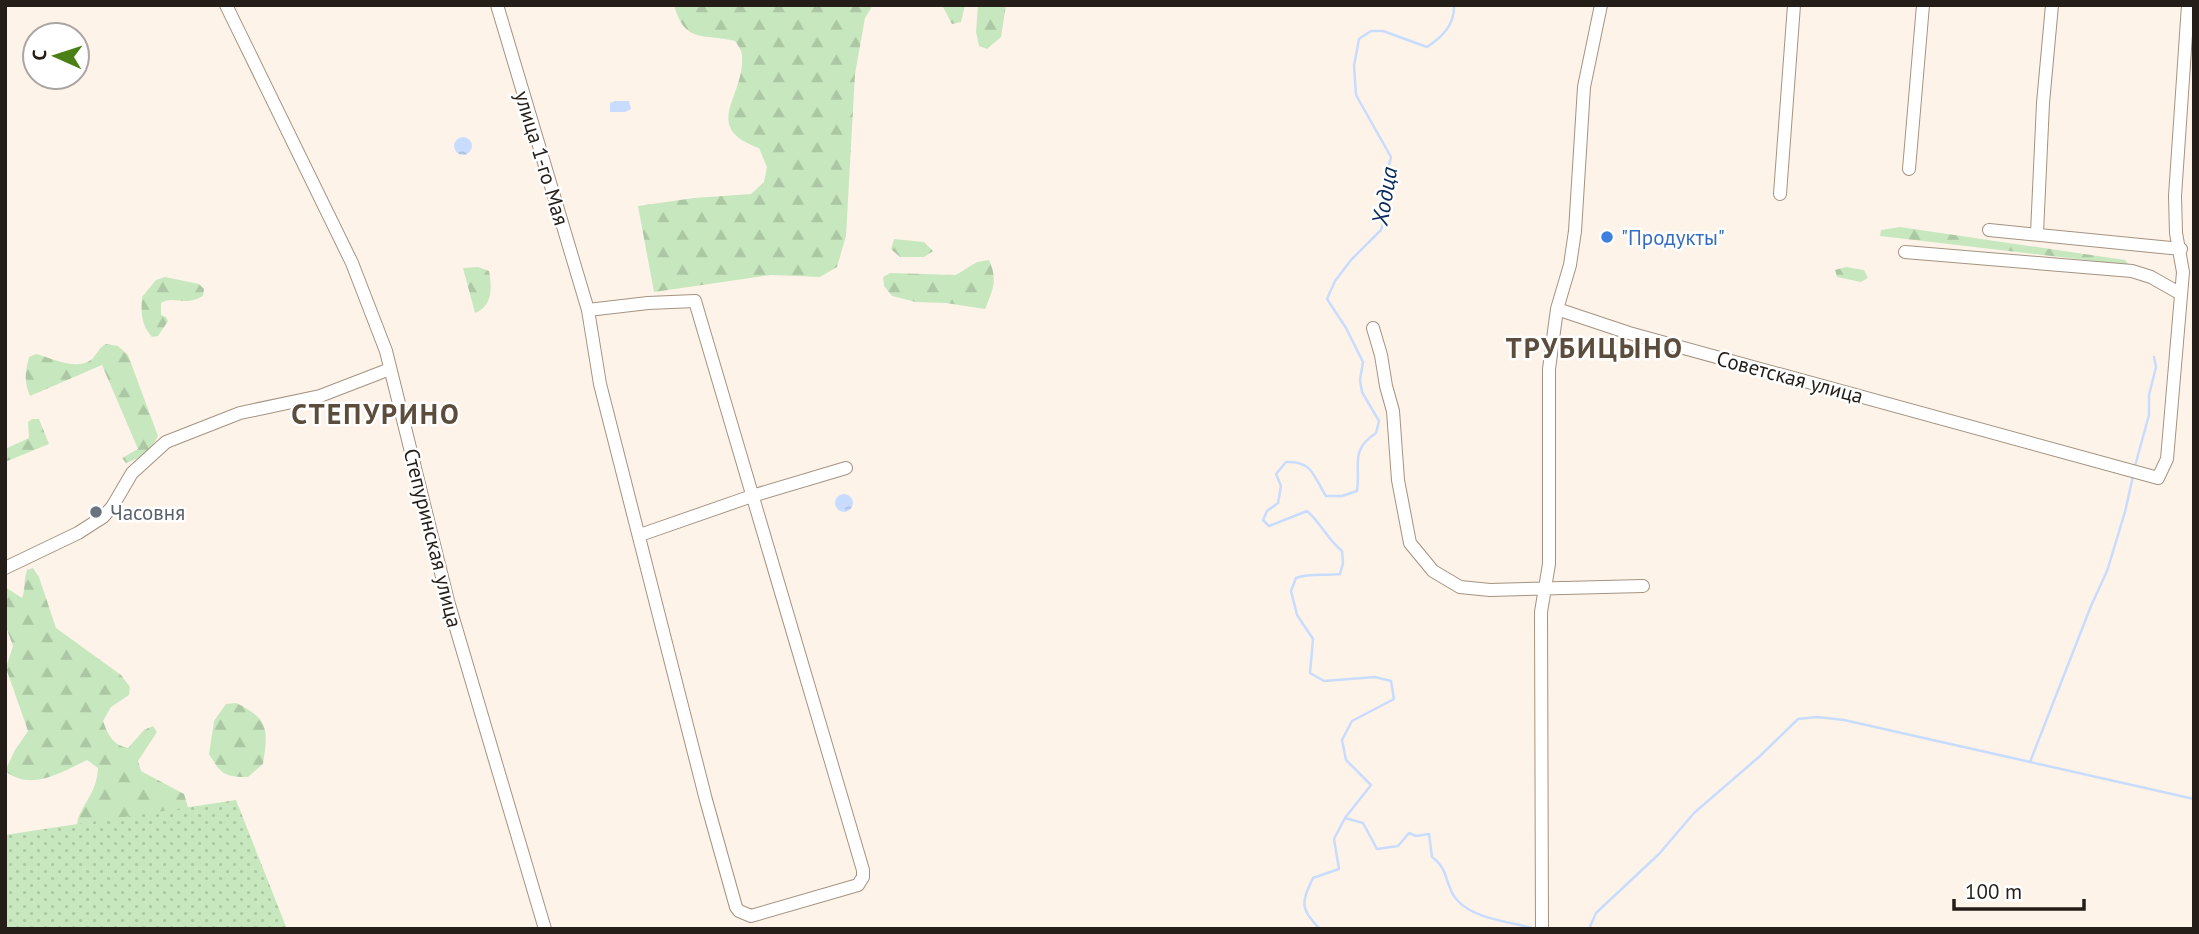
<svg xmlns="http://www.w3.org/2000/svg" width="2199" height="934" viewBox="0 0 2199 934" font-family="'PT Sans',sans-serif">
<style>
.forest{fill:url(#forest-firs)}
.garden{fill:url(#garden-dots)}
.water{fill:url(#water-ripples)}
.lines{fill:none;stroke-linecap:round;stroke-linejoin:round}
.stream{stroke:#c7dcff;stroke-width:2.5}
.minor-casing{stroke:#a49382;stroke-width:14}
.minor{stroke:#fff;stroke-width:12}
.shop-dot{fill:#3f7fe0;stroke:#fff;stroke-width:2.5}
.worship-dot{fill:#6b7280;stroke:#fff;stroke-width:2.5}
.labels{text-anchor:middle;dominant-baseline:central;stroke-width:5;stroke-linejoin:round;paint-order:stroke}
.street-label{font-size:21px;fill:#251e18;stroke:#fff}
.shop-label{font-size:21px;fill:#366cbe;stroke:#fff;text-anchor:start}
.worship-label{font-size:21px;fill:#5b616d;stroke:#fff;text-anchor:start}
.water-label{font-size:23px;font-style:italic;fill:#0a295b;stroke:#fff}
.district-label{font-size:28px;font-weight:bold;letter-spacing:2px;fill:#5b4c3c;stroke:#fff}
</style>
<defs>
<pattern id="forest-firs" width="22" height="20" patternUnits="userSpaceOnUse" patternTransform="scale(1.75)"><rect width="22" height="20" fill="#c7e8bf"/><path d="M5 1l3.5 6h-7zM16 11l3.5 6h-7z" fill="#abc7a3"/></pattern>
<pattern id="garden-dots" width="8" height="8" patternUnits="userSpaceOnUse" patternTransform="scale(1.75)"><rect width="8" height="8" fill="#c7e8bf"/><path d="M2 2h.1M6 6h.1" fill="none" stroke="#abc7a3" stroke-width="1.8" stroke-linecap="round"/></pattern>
<pattern id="water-ripples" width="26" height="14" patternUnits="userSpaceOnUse" patternTransform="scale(1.75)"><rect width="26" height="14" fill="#c7dcff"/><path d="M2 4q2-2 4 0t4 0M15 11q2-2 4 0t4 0" fill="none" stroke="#abbcda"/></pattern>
</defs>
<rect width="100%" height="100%" fill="#fef3e8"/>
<!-- forest -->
<path class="forest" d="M674,5h199l-8,13 -10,56 -9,162 -9,31 -17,10 -49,-2 -117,17 -16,-86 56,-8 57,-4 13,-12 3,-15 -8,-19c-59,-21 -14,-51 -17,-92 0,-5 -4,-11 -7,-15 -33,-8 -50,3 -61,-36z
M942,5h23l-4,17 -9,2z
M978,5h28l-5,32 -14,12 -8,-3 -3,-14z
M1900,227l225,33 4,5 -249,-29 1,-6z
M894,239l30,3 9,9 -9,6h-24l-9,-8z
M989,260c9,20 4,29 -4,49l-39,-6 -30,-1 -24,-6 -8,-10 -1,-9 7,-4 66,2 21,-13z
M478,267l11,4c3,16 4,35 -14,42l-12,-45z
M1846,267l18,3 4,8 -7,4 -24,-5 -2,-7z
M165,277l34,7 5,5 -1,7c-19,11 -28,-1 -42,7v12l5,2 2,4 -10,15 -6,1c-11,-12 -11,-24 -10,-40l14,-17z
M106,344l12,2 10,9 30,81c-7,14 -17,22 -32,27l-4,-5 16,-9 -36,-84 -72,31c-6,-14 -5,-24 -1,-39l7,-3c16,4 39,17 55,6 6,-5 8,-13 15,-16z
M32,419h7l10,25 -44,18v-13l24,-11 -1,-16z
M33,568l6,9 17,51 65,47 9,12 -1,8 -18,12 -8,14c5,14 10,24 25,27l16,-18 9,-4 4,6 -19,29 3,10 43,23 9,30 -116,15c0,-7 -1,-16 2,-23 8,-17 18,-27 19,-48l-11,-8c-25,12 -56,32 -82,11l10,-21 13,-19 -22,-63 7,-22 -8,-22v-37l17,11c4,-10 1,-17 5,-28z
M236,703c34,16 32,28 27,61l-15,13c-24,0 -27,-3 -39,-23l5,-33 12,-17z"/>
<!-- garden -->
<path class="garden" d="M236,800l51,129h-282v-94z"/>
<!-- water -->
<path class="water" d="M615,101h14l2,8 -6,3h-15v-9z
M454 146a9 9 0 1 1 18 0a9 9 0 1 1-18 0Z
M835 503a9 9 0 1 1 18 0a9 9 0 1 1-18 0Z"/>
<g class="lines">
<!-- stream -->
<path class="stream" d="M2135,466l14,-51v-20l7,-28 -2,-10
M2030,762l61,-156 16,-35 18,-59 8,-36
M1345,818l18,5 14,26 21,-3 11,-13 7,3 13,-2 3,23c18,13 12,28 25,43 16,19 55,22 79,29
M1320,929c-20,-20 -19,-26 -7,-51l26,-9 -5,-30 11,-21 26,-33 -25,-25 -4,-20 10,-19 42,-22 -3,-18 -16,-4 -51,4 -14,-8 3,-34 -16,-24 -6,-24 5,-13c14,-5 29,-2 44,-4l3,-11 -1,-12c-15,-12 -21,-28 -35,-40l-38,15 -6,-6 4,-9 11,-8 3,-17 -5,-12 10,-12c27,-1 27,14 40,34h16l15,-5c4,-26 -8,-40 19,-58l3,-12 -17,-29 -2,-12 3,-18 -17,-34 -19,-29 8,-18 16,-21 30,-30 6,-22 -3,-23 7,-28 -35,-62 -2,-29 5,-27 12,-8h12l44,16c15,-10 28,-22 27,-42
M1589,929l7,-16 63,-59 35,-41 66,-57 38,-37 19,-2 27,3 350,79"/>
<defs>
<path id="minor" d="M226,5l126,258 34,88 62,250 97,328
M497,5l91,305 12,74 106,416 30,107 3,4 12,5 107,-31 5,-8v-7l-168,-569 -47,2 -60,7
M1601,5l-17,82 -9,144 -5,34 -13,44 72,24 529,145 9,-19 16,-187 -7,-39 -1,-37 13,-191
M1909,169l14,-164
M1780,194l14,-189
M1989,230l192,19
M2037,233l6,-130 9,-98
M1905,252l227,19 19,6 30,17
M1373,328l8,27 5,31 7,25 5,69 12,63 23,28 27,16 30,3 153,-4
M640,535l112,-39 94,-28
M5,568l73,-35 25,-16 9,-10 20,-34 34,-31 74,-29 80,-17 70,-27
M1542,929l-1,-317 8,-48v-195l8,-60"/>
</defs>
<!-- minor casing -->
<use href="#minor" class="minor-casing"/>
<!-- minor -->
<use href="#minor" class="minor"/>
</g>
<!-- markers -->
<circle class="shop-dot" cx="1607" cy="237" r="7"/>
<circle class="worship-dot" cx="96" cy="512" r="7"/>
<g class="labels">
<!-- street labels -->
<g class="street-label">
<text transform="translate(542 158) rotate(73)">улица 1-го Мая</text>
<text transform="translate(1790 377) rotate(15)">Советская улица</text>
<text transform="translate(433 538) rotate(76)">Степуринская улица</text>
</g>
<!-- shop labels -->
<g class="shop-label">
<text x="1621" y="237">"Продукты"</text>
</g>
<!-- worship labels -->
<g class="worship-label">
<text x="110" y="512">Часовня</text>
</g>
<!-- water labels -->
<g class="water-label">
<text transform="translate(1384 196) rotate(-80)">Ходца</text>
</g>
<!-- district labels -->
<g class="district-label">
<text x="1595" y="347">ТРУБИЦЫНО</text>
<text x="376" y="413">СТЕПУРИНО</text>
</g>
</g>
<!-- border -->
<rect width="2199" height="934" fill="none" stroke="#251e18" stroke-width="14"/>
<!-- north arrow -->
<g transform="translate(56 56) rotate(273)"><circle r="33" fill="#ffffff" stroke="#a8a5a3" stroke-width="2"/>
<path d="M0-5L12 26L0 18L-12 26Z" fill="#4a8015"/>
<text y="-10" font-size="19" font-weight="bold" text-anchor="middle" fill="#251e18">С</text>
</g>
<!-- scale -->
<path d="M1954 899v10h130v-10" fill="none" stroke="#251e18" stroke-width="3.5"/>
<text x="1965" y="899" font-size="21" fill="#251e18" stroke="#ffffff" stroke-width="5" paint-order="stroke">100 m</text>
</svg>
